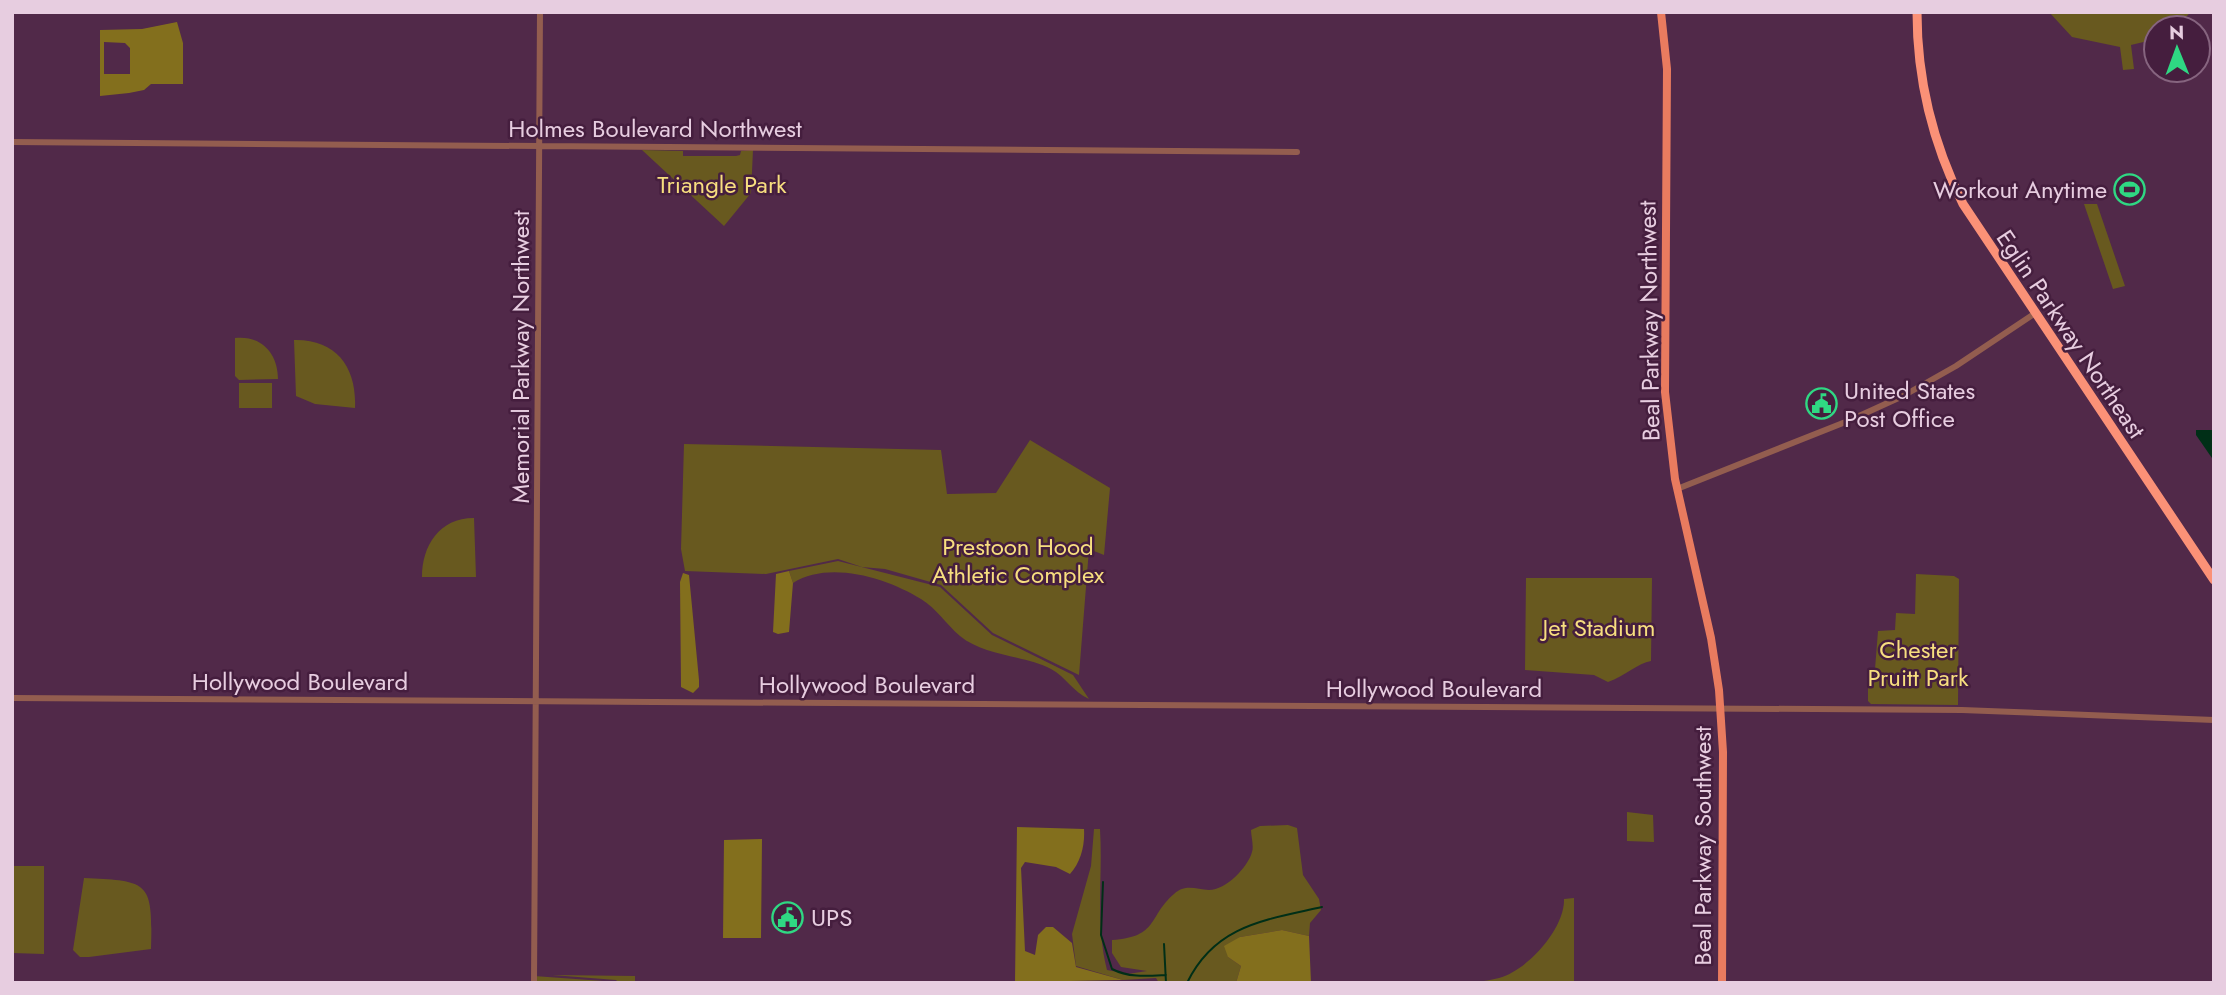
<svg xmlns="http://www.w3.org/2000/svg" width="2226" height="995" viewBox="0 0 2226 995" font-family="Jost,sans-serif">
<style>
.green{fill:#68591f}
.forest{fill:#836f1d;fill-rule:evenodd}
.water{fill:#002f17}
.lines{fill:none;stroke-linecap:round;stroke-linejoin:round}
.stream{stroke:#002f17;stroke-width:2}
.minor{stroke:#935d4f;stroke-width:6}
.major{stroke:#e97b5f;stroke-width:8}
.highway{stroke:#fb9177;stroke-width:9}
.labels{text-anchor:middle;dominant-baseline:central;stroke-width:5;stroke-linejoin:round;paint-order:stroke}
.street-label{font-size:24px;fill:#e7cde0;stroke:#451e3e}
.park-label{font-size:24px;fill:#f7de7f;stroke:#451e3e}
.poi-label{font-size:24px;fill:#e7cde0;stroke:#451e3e;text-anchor:start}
</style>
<rect width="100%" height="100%" fill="#512949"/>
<!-- green -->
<path class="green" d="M2049,12h142l-17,16h-18v11l-25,6 3,24 -11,1 -3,-23 -48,-10z
M642,150l41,1v5h53l4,-1 1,-4 12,-1 -2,43 -27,33z
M2084,204h13l28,82 -12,3z
M235,338c26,-3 43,15 43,41l-39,1 -4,-4z
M294,340c43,-1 63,28 61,68l-40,-4 -19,-8z
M239,383h33v25h-33z
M1030,440l80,48 -6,67 -15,-6 -10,126 -86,-42 -52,-48 -56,-16 -23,-2 -24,-8 -72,15 -81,-3 -4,-22 3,-105 257,6 6,44 49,-1z
M474,518l2,59h-54c0,-31 17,-59 52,-59z
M838,561l102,26 52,48 81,40 16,24c-16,-7 -23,-22 -38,-30 -27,-14 -67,-13 -91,-33 -14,-12 -23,-27 -39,-37 -34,-21 -92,-39 -128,-16l-4,-12z
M1916,574l38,2 5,3 -1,126 -87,-1 -3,-3v-29l7,-3 3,-38 17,-1 1,-17 19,1z
M1526,578h126l-1,83c-13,2 -26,15 -43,21l-14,-7 -69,-5z
M1627,812l26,3 1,27 -27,-1z
M1288,825l9,3 6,47 16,24 2,11 -11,13 -1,13 -27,-6 -42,7 -12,20 13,9 -5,17h-77l-3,-5 -33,2 -47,-14 -4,-32 19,-68 3,-37h6c3,49 -5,93 7,141l21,4 19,-3 -26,-4 -9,-14v-13c47,-3 36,-24 62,-46 12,-11 23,-4 35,-4 17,0 39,-23 43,-38 2,-6 -1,-16 -1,-22l9,-4z
M12,866h32v88l-32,-1z
M84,878c65,3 69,3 67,71l-62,8h-9l-7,-7z
M1574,898v85l-172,-1c32,0 67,4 97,-4 29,-8 66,-50 65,-79z
M552,975l83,1v7h-16l-3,-3z
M534,976l83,6v1h-83z"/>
<!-- forest -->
<path class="forest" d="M177,22l6,21v41h-32l-7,6 -15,3 -29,3v-66l42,-1zM104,42l21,1 5,5v26h-26z
M789,571l4,12 -4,49 -11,2 -5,-2 3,-58z
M683,573l6,2 10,105v7l-6,6 -12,-6 -1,-105z
M1017,827l67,2c1,16 -3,33 -14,45l-14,-7 -31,-5 -4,6 4,83 10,4 3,-20 8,-8h7l19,16 4,24 47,13 -108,2z
M762,839l-1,99h-38l1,-98z
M1282,930l27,6 2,47h-75l5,-17 -13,-9 -4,-11 16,-9z"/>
<!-- water -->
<path class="water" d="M2196,430h18v31l-18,-26z"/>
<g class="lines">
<!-- stream -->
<path class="stream" d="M1103,882l-2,53 11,34c17,9 36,7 54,6
M1164,944l2,39
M1187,983c28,-58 78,-63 135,-76"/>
<!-- minor -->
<path class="minor" d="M12,142l1285,10
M1677,489l171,-68 55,-25 53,-30 78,-52
M12,698l1950,12 252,10
M534,983l6,-971"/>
<!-- major -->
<path class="major" d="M1661,12l6,57 -2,323 10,87 36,159 8,52 4,62 -1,231"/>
<!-- highway -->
<path class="highway" d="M1917,12c0,68 16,132 46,192l251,376"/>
</g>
<!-- icons -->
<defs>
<symbol id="stadium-ring" viewBox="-11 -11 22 22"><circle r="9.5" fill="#451e3e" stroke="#2fd883" stroke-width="1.5"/><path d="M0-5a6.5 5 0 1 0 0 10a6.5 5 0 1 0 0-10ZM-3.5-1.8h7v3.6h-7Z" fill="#2fd883"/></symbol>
<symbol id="civic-ring" viewBox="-11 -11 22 22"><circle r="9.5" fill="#451e3e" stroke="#2fd883" stroke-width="1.5"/><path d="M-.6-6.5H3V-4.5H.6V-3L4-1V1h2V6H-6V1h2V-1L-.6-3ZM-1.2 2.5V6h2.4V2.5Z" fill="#2fd883"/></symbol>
</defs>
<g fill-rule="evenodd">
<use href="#stadium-ring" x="2112" y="172" width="35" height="35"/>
<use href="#civic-ring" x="1804" y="386" width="35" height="35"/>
<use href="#civic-ring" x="770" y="900" width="35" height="35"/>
</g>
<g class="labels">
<!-- street labels -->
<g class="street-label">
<text x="655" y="128">Holmes Boulevard Northwest</text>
<text transform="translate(1649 321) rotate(-91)">Beal Parkway Northwest</text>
<text transform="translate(2071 334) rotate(56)">Eglin Parkway Northeast</text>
<text transform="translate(520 357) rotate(-90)">Memorial Parkway Northwest</text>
<text x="300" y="681">Hollywood Boulevard</text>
<text x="867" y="684">Hollywood Boulevard</text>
<text x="1434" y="688">Hollywood Boulevard</text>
<text transform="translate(1702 846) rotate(-90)">Beal Parkway Southwest</text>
</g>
<!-- park labels -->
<g class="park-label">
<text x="722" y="184">Triangle Park</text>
<text x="1018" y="546">Prestoon Hood<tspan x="1018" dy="28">Athletic Complex</tspan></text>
<text x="1599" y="627">Jet Stadium</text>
<text x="1918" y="649">Chester<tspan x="1918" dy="28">Pruitt Park</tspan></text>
</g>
<!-- poi labels -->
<g class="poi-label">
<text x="2107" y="189" text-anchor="end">Workout Anytime</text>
<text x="1844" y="390">United States<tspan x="1844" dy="28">Post Office</tspan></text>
<text x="811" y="917">UPS</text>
</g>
</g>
<!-- border -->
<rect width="2226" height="995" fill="none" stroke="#e7cde0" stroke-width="28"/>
<!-- north arrow -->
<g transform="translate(2177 49) rotate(359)"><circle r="33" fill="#451e3e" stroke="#86647f" stroke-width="2"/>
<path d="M0-5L12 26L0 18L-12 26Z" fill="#2fd883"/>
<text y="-10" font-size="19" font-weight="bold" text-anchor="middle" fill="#e7cde0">N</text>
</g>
</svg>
